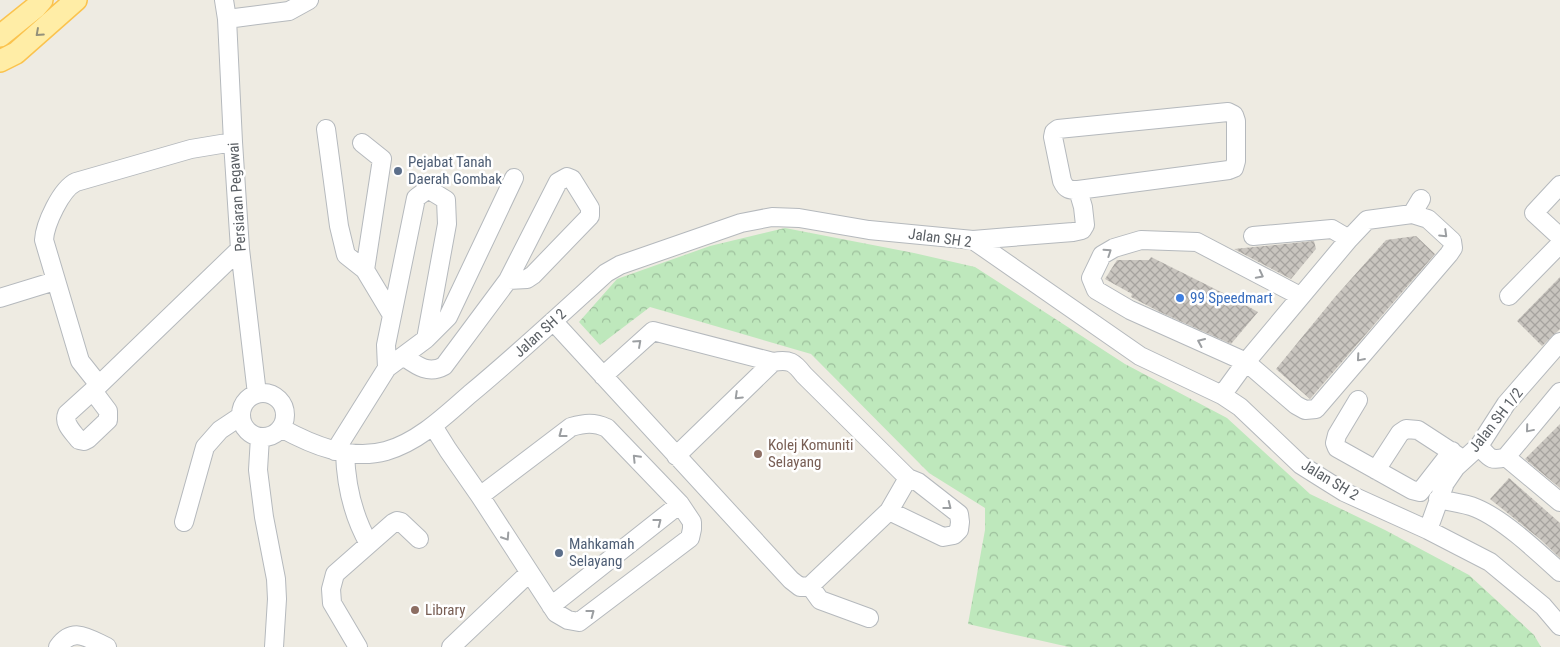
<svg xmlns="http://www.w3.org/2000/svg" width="1560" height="647" viewBox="0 0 1560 647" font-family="'Roboto Condensed',sans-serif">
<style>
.forest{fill:url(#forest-crowns)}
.building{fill:url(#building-cross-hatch)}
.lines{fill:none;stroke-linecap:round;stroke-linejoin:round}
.minor-casing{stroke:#b5b9bd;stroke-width:20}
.major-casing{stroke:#fbc34e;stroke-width:24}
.minor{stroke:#fff;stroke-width:18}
.major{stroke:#ffeda6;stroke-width:21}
.oneway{stroke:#94917b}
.oneway2{stroke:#9c9fa2}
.service-dot{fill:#5c6f8a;stroke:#fff;stroke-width:2}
.shop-dot{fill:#3f7fe0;stroke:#fff;stroke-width:2}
.education-dot{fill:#8d6e63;stroke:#fff;stroke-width:2}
.labels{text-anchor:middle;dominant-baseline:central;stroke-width:5;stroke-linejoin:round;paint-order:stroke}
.service-label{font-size:15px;fill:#4e5e75;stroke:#fff;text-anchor:start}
.street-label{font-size:15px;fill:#5a5f64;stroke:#fff}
.shop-label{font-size:15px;fill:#366cbe;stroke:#fff;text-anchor:start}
.education-label{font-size:15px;fill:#785e54;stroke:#fff;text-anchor:start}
</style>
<defs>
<pattern id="forest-crowns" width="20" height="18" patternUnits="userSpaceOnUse" patternTransform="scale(1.25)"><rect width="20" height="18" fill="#bee8bc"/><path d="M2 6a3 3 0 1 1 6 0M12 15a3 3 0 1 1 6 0" fill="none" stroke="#9dbf9c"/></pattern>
<pattern id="building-cross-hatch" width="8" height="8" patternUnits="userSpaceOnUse" patternTransform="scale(1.25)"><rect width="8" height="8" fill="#c9c5bf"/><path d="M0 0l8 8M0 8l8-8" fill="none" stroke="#a6a39f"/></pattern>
</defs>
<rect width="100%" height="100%" fill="#eeebe2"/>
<!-- forest -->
<path class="forest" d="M785,228l129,25 61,14 150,97 102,54 83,76 75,36 84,45 65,60 7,12h-472l-101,-23 17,-94v-22l-56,-35 -118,-119 -161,-47 -50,38 -21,-23 38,-43 93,-33z"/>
<!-- building -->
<path class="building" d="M1416,236l19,18 -125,145 -34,-30 59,-72 51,-57z
M1314,241l2,8 -25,30 -57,-30z
M1151,257l82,41 25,14 -27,32 -71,-32 -29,-15 1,-3 -27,-15 12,-19h32z
M1560,277v52l-18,17 -25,-25z
M1560,424v64l-35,-29z
M1509,478l51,45v35l-20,-19 -50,-40z"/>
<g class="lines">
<defs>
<path id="minor" d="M224,0l3,19 6,123 7,107 17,145
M227,19l62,-8 20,-11
M326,129l13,97 7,29 19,15
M362,143l20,16 -17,111 27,45
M1560,185l-26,28 26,24
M1412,214l9,-15
M1253,236l79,-7 17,10
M973,240l100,-8 9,-2 3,-5 -2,-18 -5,-17c-8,0 -12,0 -16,-9l-9,-44 1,-5 4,-3 170,-17 6,3 2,6v40l-2,7 -5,2 -151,20
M1509,296l51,-52
M0,298l55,-17
M553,321l238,259 9,7 10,-1 79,-75 19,-33
M426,339l22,-22 66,-139
M403,356c13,9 25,19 41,10l64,-86 50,-98 9,-5 5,2 18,29v8l-57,59 -6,4 -19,1
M603,376l50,-45 120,31c17,-3 21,0 31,13l104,103 10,4 41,32 1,8 -1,8 -5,5 -11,2 -54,-26
M99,385l-19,-24 -36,-121c1,-16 17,-51 32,-58l115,-33 42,-7
M93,391l15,20v9l-20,19 -4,2 -5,-1c-6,-8 -16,-16 -12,-26l32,-29 141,-136
M241 415a22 22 0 1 1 44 0a22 22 0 1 1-44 0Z
M1222,395l24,-33 103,-123 18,-19 45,-6 16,5 24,22 1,7 -4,6 -133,155 -11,1 -9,-5 -50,-43 -116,-52 -34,-20 -5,-12 11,-23 12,-7 27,-8 56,2 103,54
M1358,400l-21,35 -2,8 2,5 75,42 8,2 32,-41
M433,426l15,24 32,46 76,117 12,7 11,2 111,-84 2,-9v-7l-12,-18 -73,-76c-13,-6 -22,-5 -36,-1l-91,69
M281,428c31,17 69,33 105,23 32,-9 59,-35 84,-57 47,-39 91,-80 136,-121l14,-8 121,-42 31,-6 27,1 70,12 104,10 167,116 82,39 18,12 61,58 43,27 84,38 62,32 53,44 17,20
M260,437l-2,33 6,47 12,62 1,20 -3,48
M1479,446c10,11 11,16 27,11l54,-65
M335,451l52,-83 39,-29 21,-115 -1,-24 -18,-11 -12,9 -30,147 1,23
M345,453c1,32 8,63 24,91
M676,456l97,-94
M1506,457l54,45
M1376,470l24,-37 6,-4 12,1 43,28
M1438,499c12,3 26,4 38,9 27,11 62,44 84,64
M184,522l21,-75 15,-17 21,-14
M1428,530l17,-47 11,-16 23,-21 27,-42 54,-62
M810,586l10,14 49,18
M551,606l129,-102
M58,647c15,-21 30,-9 49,0
M358,647l-26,-44 -1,-14 4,-15 58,-51 4,-2 4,1 18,17
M451,647l78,-74"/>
<path id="major" d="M0,36l36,-29 6,-7
M0,61l16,-8 60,-53"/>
</defs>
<!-- minor casing -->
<use href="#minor" class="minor-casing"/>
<!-- major casing -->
<use href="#major" class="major-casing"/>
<!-- minor -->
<use href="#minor" class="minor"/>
<!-- major -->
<use href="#major" class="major"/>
</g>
<!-- one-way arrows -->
<defs><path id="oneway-chevron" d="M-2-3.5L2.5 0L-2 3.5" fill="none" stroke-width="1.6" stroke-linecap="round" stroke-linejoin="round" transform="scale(1.25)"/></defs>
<use class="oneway" href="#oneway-chevron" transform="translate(39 33) rotate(138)"/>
<g class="oneway2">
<use href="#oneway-chevron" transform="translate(1444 234) rotate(44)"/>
<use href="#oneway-chevron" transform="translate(1108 252) rotate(-34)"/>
<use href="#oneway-chevron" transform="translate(1260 275) rotate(27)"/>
<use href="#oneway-chevron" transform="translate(1201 342) rotate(-156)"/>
<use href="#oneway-chevron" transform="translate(638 343) rotate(-42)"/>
<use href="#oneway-chevron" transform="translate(1360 358) rotate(131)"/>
<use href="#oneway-chevron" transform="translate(738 396) rotate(136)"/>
<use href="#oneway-chevron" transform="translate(1529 429) rotate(130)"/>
<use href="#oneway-chevron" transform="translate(562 434) rotate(143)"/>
<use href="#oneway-chevron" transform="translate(636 458) rotate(-134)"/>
<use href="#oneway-chevron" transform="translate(948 506) rotate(38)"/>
<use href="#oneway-chevron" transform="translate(658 522) rotate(-38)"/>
<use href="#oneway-chevron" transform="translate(506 537) rotate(57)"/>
<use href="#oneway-chevron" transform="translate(591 613) rotate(-37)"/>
</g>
<!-- markers -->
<g class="service-dot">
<circle cx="398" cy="171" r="5"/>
<circle cx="559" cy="553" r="5"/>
</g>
<circle class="shop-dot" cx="1180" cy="298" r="5"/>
<g class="education-dot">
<circle cx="758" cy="454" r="5"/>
<circle cx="415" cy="610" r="5"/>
</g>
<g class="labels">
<!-- service labels -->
<g class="service-label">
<text x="408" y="162">Pejabat Tanah<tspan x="408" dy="17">Daerah Gombak</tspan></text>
<text x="569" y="544">Mahkamah<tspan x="569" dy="17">Selayang</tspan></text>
</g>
<!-- street labels -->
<g class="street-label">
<text transform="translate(237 197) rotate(-94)">Persiaran Pegawai</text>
<text transform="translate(940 238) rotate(8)">Jalan SH 2</text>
<text transform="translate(540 333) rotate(-42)">Jalan SH 2</text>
<text transform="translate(1496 420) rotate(-52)">Jalan SH 1/2</text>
<text transform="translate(1330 480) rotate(31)">Jalan SH 2</text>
</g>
<!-- shop labels -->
<g class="shop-label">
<text x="1190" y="298">99 Speedmart</text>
</g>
<!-- education labels -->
<g class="education-label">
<text x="768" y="445">Kolej Komuniti<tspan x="768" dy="17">Selayang</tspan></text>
<text x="425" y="610">Library</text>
</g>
</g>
</svg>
